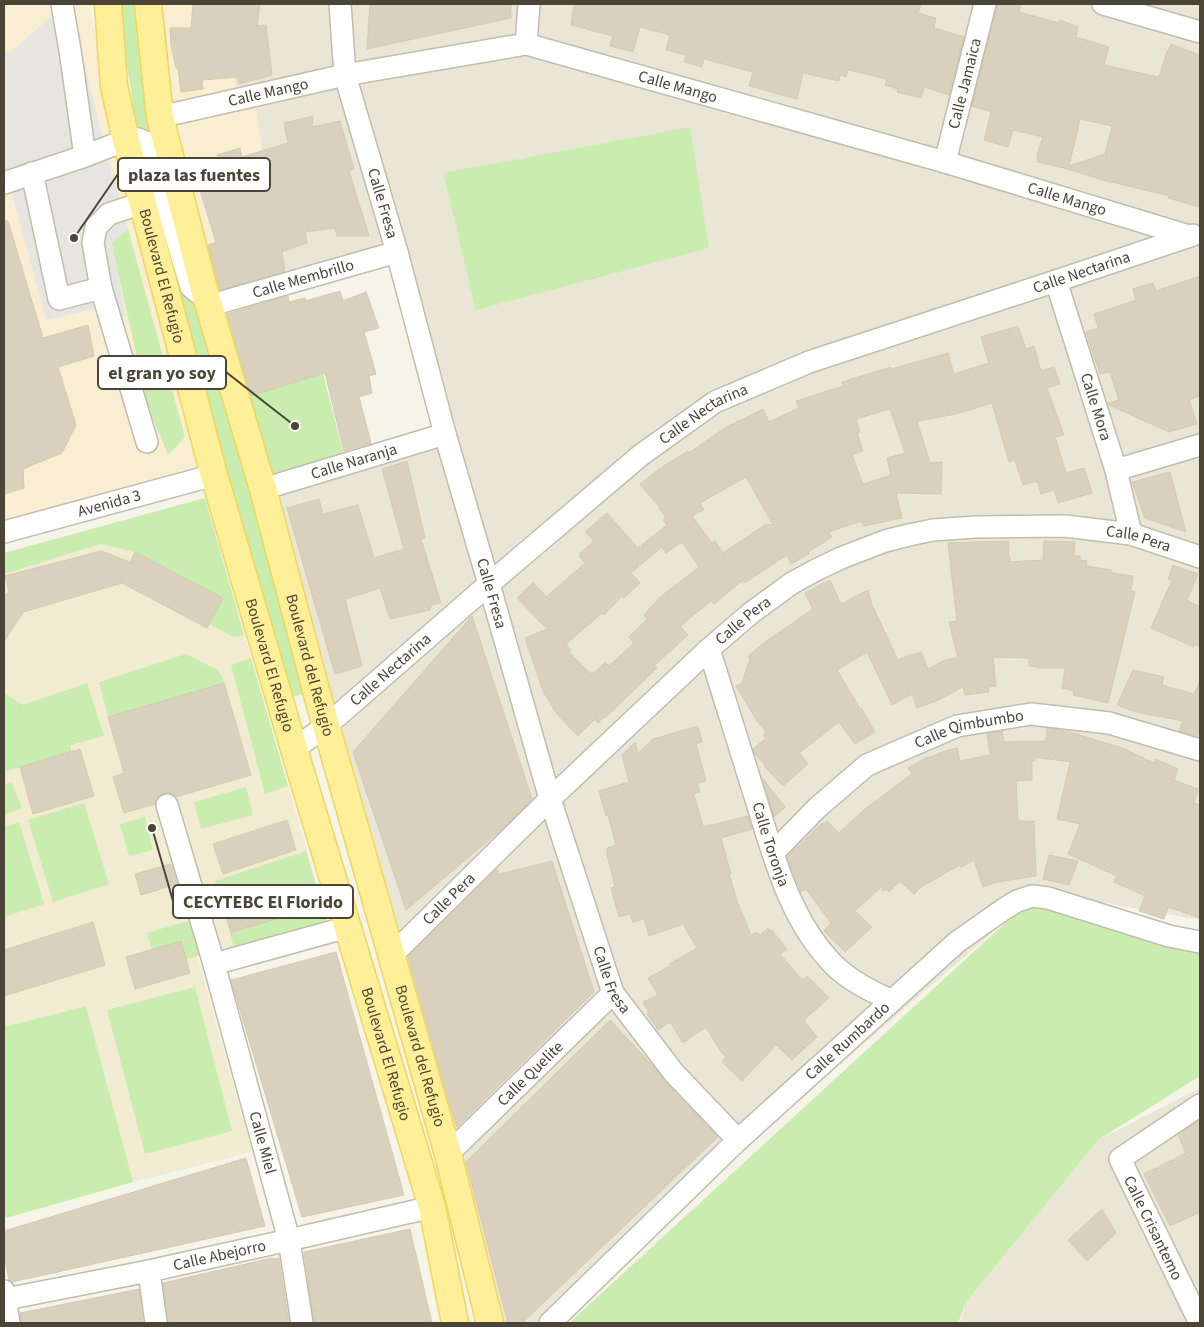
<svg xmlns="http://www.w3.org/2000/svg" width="1204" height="1327" viewBox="0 0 1204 1327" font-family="'Source Sans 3',sans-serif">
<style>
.residential{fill:#eae6d6}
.commercial{fill:#f9edd2}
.education{fill:#f0ebd1}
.green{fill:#c9edae}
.parking{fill:#e7e5e1}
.building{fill:#d9d1bd;stroke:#d4caaf;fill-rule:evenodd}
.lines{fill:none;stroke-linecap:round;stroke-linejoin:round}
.minor-casing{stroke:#c2bdaa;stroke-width:24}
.major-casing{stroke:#efd65d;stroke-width:29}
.minor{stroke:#fff;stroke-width:21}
.major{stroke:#ffef98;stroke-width:26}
.labels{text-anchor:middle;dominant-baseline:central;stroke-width:4;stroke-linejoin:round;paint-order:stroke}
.street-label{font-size:16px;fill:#4a4536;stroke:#fff}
.leader{fill:none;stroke:#4a4536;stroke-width:2}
.callout-dot{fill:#4a4536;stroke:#fff;stroke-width:2}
.callout{fill:#fff;stroke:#4a4536;stroke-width:2}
.callout-label{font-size:18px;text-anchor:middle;font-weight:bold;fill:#4a4536}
</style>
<rect width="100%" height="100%" fill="#f6f3e9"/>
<!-- residential -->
<path class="residential" d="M177,4h1023v916l-160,-29 -498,432h-61l-223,-837 180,-49 -45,-179 -184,54z
M1200,1088v235h-240l7,-22 131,-161z"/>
<!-- commercial -->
<path class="commercial" d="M4,4h84l114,468 -198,54z
M159,4h67l-3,26 14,60 -67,20z
M255,104l18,114 -70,29 -32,-125z"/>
<!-- education -->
<path class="education" d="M205,498l122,423 -130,35 55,196 -119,30 -47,-176 -82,21v-474z"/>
<!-- green -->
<path class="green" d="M120,4h16l177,688 -28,6 -146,-556 -14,-89z
M690,127l19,121 -233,62 -33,-137z
M128,229l57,208 -17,18 -20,-48 -37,-166z
M323,374l21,81 -78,21 -22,-78z
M205,498l39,137 -10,2 -25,-13 14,-26 -88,-46 -35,-8 -96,30v-21z
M186,654l33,17 5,12 -116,34 -9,-35z
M251,658l37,128 -23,8 -34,-129z
M87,683l17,53 -33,9v7l-67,20v-79l19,12z
M12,783l10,25 -18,7v-31z
M246,787l7,28 -52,14 -7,-27z
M84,803l25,81 -56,18 -25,-82z
M145,817l8,33 -24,6 -9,-32z
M19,822l25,82 -40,13v-90z
M306,851l21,70 -93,26 -19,-66z
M1040,891l160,44v141l-102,64 -131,161 -9,22h-389z
M194,919l11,35 -19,5 -5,-18 -29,9 -5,-17z
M195,987l37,144 -87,23 -38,-144z
M86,1006l47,176 -127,36 -2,-6v-185z"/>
<!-- parking -->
<path class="parking" d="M66,4l10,22 29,123 23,80 -16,14 14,74 -18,3 -5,-13 -57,13 -39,-145 -3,1v-123l7,-1z"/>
<!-- building -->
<path class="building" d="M193,4h67l-3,22 9,-1 6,50 -33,9 -2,-7 -35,3 1,9 -22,3 -3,-24h-2l-5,-22 -1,-18h21z
M370,4h141v14l-144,31z
M574,4h347l-3,9 18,5 -2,10 30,9 -15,58 -25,-8 -3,11 -24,-6 1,-3 -13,-4 2,-6 -39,-9 -2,7 -6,-2 -1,6 -36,-8 -6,26 -48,-13 4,-14 -49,-13 -2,8 -18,-5 2,-7 -20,-5 4,-15 -30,-8 -7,25 -23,-6 3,-10 -42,-11z
M997,4h24l-2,8 40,11 1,-3 18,7 -2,10 33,10 -5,18 55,12 8,-26h1l3,-7 29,11v152l-32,-9 1,-2 -57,-14v1l-44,-14 -31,-7v-8l6,-17 -30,-7 -5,17 -24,-7 7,-28 -19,-6zM1080,119l32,7 -7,28 -36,12z
M313,116l-1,11 28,-6 14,48 -5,2 20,65h-32l-2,-8 -30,4 2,11 -25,9 3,19 -65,19 -12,-45 8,-3 -18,-58 24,-7 -5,-22 23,-7 2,9 46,-14 -4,-20z
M4,221h4l35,117 45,-13 6,31 -36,11 18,58 -14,28 -39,16 1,19 -20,6z
M1200,276v120l-11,4 8,24 -28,8 -60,-27 -1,-2 11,-3 -9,-28 -10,2 -14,-42 12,-4 -4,-14 42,-14 -3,-11 20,-6 3,8z
M340,291l3,10 23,-9 13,36 -15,4 12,42 -7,2 3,17 -13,4 12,46 -27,8 -19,-78 -74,23 -24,-82 61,-18 1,6 16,-4v3z
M1018,326l8,23 8,-3 7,25 13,-4 6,17 -13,4 17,47 -9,2 11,36 18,-5 8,25 -34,10 -4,-13 -13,4 -4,-13 -14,4 -8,-25 -6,2 -17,-59 -36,11 -39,7 13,42 12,-1 -1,32 -45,-1 6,25 -38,8 -3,-5 -32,11 3,5 -24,15 1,2 -18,10 -4,-9 -42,28 -2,-3 -29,24 -3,-3 -31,25 8,9 -34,31 3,2 -52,50 -1,-1 -6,6 -3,-4 -17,17 -21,-22 -14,-23 -18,-53 22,-9 -30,-31 16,-16 13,15 39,-34 -6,-7 3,-2 -2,-1 14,-12 -9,-9 22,-19 31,35 29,-23 -4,-5 3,-3 -7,-8 1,-1 -20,-24 19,-15 29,-18 1,2 37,-26 19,-9 18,-9 6,13 30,-14 -3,-7 48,-15 -2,-4 49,-15v2l57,-16 6,21 35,-11 -8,-26zM890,409l15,44 -18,5 4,17 -28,9 -11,-29 11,-4 -6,-18 3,-1 -4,-13zM746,477l27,48 -7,-1 -43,29 -8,-12 -3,2 -20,-27 12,-6 -4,-7zM682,542l17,25 -40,31 -15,17 3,4 -18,18 5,6 -25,23 -4,-4 -11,11 -1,-1 -2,2 -22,-22 2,-2 -5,-6 36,-31 2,2 18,-19 2,2 16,-15 -9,-10 31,-26 4,6z
M407,461l18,77 -4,1 20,64 -10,2 -1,5 -40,9 -10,-31 -35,11 17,67 -27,8 -48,-166 32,-9 4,15 35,-9 16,53 30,-9 -22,-80z
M1170,472l16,60 -41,-14 -13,-36z
M1009,541l-1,15h2v6l33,-2 1,-19 31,1 -1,14h6v4l7,1 -1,5 25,4v3l22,3 -2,15 4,1 -27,111 -35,-8 1,-4 -12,-3 3,-20h-27v-1l-9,-1v-8l-36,-1 3,29 -8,1 1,5 -24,3 -2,-8 -29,15 -17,6 -5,-14 -20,11 -25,-53 -30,18 23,39 1,-1 14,24 -20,12 -16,-22 -40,31 9,11 -25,22 -19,-20 1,-1 -10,-11 -2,-5 13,-11 -3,-3 3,-3 -9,-11 -21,-35 6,-3 8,-24 -2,-3 17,-14 48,-33 -8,-16 25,-13 11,24 27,-14 4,15 26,55 14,-6 1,1 8,-3 7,17 17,-9 13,-2 -9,-36 8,-1 -9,-78z
M101,551l29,11 5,-10 88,46 -16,30 -85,-45 -99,29 -19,30v-46l5,-4 -4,-16z
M1173,565l25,9 -11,26 13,7v40l-5,-3 -1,3 -43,-19 21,-48 -4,-1z
M472,616l60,183 -30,30 -96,81 -53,-158z
M1133,670l31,7 -2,8 32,9 6,-13v47l-3,8 -18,-5 4,-10 -47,-9 -19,-7z
M224,683l27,92 -75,22 -6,-4h-7l-5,4 -3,7 -31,9 -11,-36 11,-4 -16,-56z
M698,726l4,16 -6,2 10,37 -9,2 3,9 -6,2 9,33 45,-11 4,13 -31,9 10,36h-2l8,27 14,34 6,-3 3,3 8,-7 3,3 1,-1 15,19 -7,5 22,26 5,-4 22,22 -25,22 13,17 -25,23 -16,-15 -34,36 -20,-19 4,-5 -5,-5 -15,-25 -23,16 -13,-21 -12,8 -11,-16 2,-1 -6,-11 15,-7 -10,-17 22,-12 -1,-2 28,-16 -14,-24 -34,12 -5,-17 -11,3 -3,-8 -11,3 -8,-29 4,-1 -8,-33v-6l9,-3 -8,-30 -2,1 -7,-25 30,-9 -7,-27 13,-13 3,11 15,-14z
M1047,728l22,4 54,16 31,15 2,-4 22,10 -4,11 24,9 -4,14 6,2v113l-32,-11 -4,12 -25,-8 6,-15 -31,-14 3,-6 -49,-22 12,-30 -23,-5 13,-57 -35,-5v4h-3v19l-16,1 2,40h16l2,55 -39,6 -14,5 -9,-27 -13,7 -1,-2 -39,22 -7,7 -14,-13 -11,11 -3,-3 -2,2 -3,-4 -26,24 17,16 -27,25 -21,-21 7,-8 -25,-34 -5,3 -14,-35 35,-34 2,1 3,-3 12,12 26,-24 47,-35 -4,-6 19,-11 1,1 17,-7 12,-3 3,13 30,-6 -3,-21 15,-3 2,11 42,-1z
M80,749l14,47 -61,18 -13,-47z
M763,779l22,28 -11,10 -9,-31z
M287,820l9,30 -73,24 -10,-30z
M1049,855l29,6 -9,24 -26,-6z
M552,861l42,131 -137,135 -8,-25 -41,-145 89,-88 2,5z
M171,864l6,20 -36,11 -6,-21z
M271,895l6,24 -46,13 -7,-23z
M93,922l12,43 -101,31v-46z
M181,941l9,32 -55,16 -9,-32z
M336,952l68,243 -102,22 -71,-237z
M610,1020l43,46 12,16 53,55 -196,186h-14l-42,-161z
M1200,1120v92l-30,14 -26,-52 42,-21 -8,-18z
M246,1158l19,68 -253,56 -3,-2 -5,-26v-23z
M1102,1209l14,24 -29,28 -19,-21z
M410,1229l22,94h-118l-10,-71z
M272,1258v1l7,-1 10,65h-121l-5,-40z
M139,1289l4,34h-122l-1,-10z"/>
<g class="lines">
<defs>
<g id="minor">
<path d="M62,4l8,46 15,106"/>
<path id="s1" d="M340,4l5,71 52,177 48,182 44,150 61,215 63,194 61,80 64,67"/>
<path d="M1103,4l97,28"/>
<path d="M526,44l3,-40"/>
<path id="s2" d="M160,117l185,-42 181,-31 419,118 244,74"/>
<path id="s3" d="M945,162l40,-158"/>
<path d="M32,173l27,126 42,-11"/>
<path d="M4,183l81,-27 41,-16 12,-1 7,3 5,7 41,138 6,5"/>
<path d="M142,203l-33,11 -13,13 -3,16 8,45 46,154"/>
<path id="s4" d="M1056,281l60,189 15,64"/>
<path id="s5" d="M208,306l189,-54"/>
<path d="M1116,470l84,-25"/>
<path id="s6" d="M263,489l182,-55"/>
<path id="s7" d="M4,532l210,-57"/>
<path id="s8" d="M709,649c15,47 29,94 44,141 19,60 35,129 81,175 16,16 37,26 58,36"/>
<path id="s9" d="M294,749l32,-23 163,-142 152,-129 74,-53 94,-40 247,-81 137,-46"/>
<path id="s10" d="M167,805l47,159 75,276 13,83"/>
<path id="s11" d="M773,853l44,-45 50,-43 90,-39 74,-12 78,9 91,27"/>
<path id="s12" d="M392,955l158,-156 159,-150 42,-36 41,-30 24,-13 25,-12 44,-17 24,-6 24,-5 43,-3 89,-1 66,8 69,23"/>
<path d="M214,964l134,-37"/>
<path id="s13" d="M448,1154l165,-161"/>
<path d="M149,1271l7,52"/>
<path d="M4,1291l5,32"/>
<path id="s14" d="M6,1299l143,-28 140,-31 143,-33"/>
<path id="s15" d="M550,1323l188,-183 219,-198 47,-33 13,-8 15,-5 16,2 121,38 31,6"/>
<path d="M1200,1323l-80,-164 80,-54"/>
</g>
<g id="major">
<path id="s16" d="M108,4l6,82 12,54 88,335 80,274 138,458 23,116"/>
<path id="s17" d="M148,4l12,113 45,176 58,196 54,205 131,460 42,169"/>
</g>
</defs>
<!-- minor casing -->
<use href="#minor" class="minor-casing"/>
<!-- major casing -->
<use href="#major" class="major-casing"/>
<!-- minor -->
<use href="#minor" class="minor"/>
<!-- major -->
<use href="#major" class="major"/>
</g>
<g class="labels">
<!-- street labels -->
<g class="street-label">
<text stroke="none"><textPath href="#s3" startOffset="81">Calle Jamaica</textPath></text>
<text stroke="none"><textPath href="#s2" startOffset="531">Calle Mango</textPath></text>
<text stroke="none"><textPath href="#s2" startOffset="111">Calle Mango</textPath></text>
<text stroke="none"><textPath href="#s2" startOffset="936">Calle Mango</textPath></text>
<text stroke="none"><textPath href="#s1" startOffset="205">Calle Fresa</textPath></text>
<text stroke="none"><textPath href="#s9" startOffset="935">Calle Nectarina</textPath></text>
<text stroke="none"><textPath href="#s16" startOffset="278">Boulevard El Refugio</textPath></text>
<text stroke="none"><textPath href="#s5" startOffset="99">Calle Membrillo</textPath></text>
<text stroke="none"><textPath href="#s4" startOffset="132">Calle Mora</textPath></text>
<text stroke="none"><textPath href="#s9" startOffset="530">Calle Nectarina</textPath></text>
<text stroke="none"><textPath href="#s6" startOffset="95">Calle Naranja</textPath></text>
<text stroke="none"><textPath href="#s7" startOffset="109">Avenida 3</textPath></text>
<text stroke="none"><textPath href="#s12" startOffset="905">Calle Pera</textPath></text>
<text stroke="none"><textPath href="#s1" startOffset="610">Calle Fresa</textPath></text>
<text stroke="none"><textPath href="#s12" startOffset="485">Calle Pera</textPath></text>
<text stroke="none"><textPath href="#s17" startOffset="682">Boulevard del Refugio</textPath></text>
<text stroke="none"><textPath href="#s16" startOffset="682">Boulevard El Refugio</textPath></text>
<text stroke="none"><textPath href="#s9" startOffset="125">Calle Nectarina</textPath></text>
<text stroke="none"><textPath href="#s11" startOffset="238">Calle Qimbumbo</textPath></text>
<text stroke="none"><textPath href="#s8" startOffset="205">Calle Toronja</textPath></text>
<text stroke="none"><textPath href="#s12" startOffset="80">Calle Pera</textPath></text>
<text stroke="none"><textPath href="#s1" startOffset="1015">Calle Fresa</textPath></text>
<text stroke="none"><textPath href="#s15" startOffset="410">Calle Rumbardo</textPath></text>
<text stroke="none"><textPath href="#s16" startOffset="1088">Boulevard El Refugio</textPath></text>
<text stroke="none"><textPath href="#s17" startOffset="1088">Boulevard del Refugio</textPath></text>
<text stroke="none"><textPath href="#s13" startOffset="115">Calle Quelite</textPath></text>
<text stroke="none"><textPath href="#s10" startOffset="351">Calle Miel</textPath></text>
<text transform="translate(1153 1228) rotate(64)">Calle Crisantemo</text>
<text stroke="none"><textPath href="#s14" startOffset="218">Calle Abejorro</textPath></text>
</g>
</g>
<!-- callouts -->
<path class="leader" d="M74 238L118 174M295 426L226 372M152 828L173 901"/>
<g class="callout-dot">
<circle cx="74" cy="238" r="5"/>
<circle cx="295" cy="426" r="5"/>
<circle cx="152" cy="828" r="5"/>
</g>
<g class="callout">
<rect x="118" y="158" width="152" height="33" rx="5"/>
<rect x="98" y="356" width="128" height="33" rx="5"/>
<rect x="173" y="885" width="180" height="33" rx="5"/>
</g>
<g class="callout-label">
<text x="194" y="181">plaza las fuentes</text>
<text x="162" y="379">el gran yo soy</text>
<text x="263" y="908">CECYTEBC El Florido</text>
</g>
<!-- border -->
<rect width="1204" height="1327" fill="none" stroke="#4a4536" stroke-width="10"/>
</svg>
